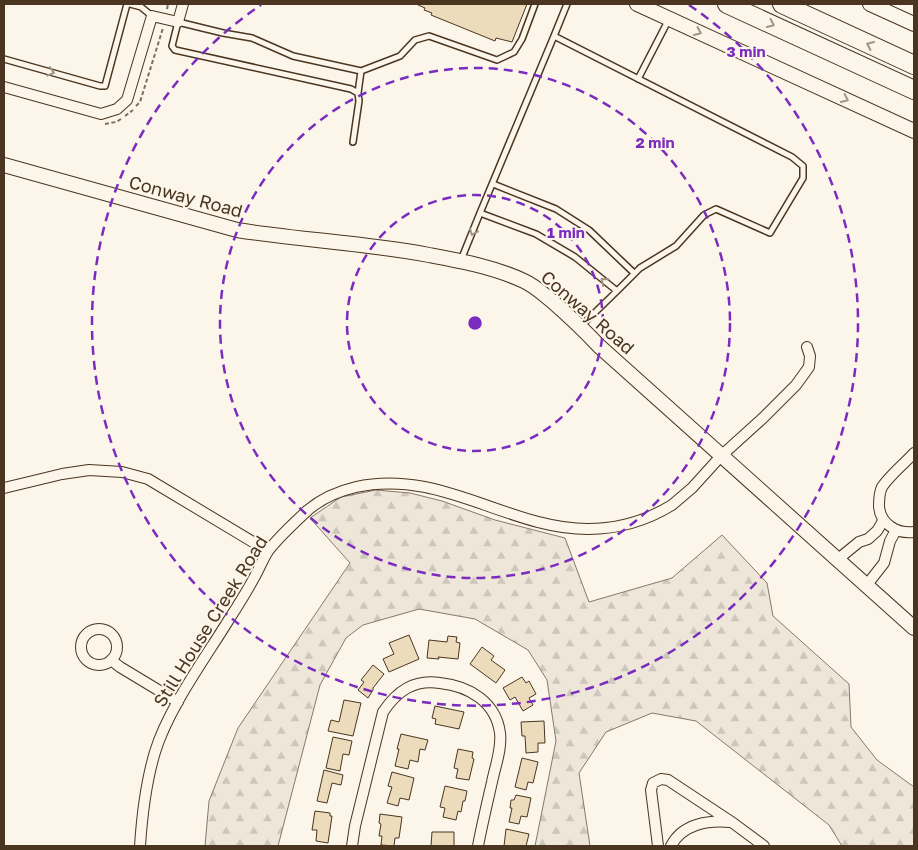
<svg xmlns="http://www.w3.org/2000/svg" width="918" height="850" viewBox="0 0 918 850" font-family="'Golos Text',sans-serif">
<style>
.forest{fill:url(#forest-firs);stroke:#887966}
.building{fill:#ecdcbc;stroke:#4a3520}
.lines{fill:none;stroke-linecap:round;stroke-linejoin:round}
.lane-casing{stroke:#4a3520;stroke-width:8}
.street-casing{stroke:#4a3520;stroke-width:12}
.secondary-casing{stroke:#4a3520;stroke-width:16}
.highway-casing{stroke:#4a3520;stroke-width:20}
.path{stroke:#7f6f5c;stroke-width:2;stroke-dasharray:4 2.5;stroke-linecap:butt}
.lane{stroke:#fbf6e9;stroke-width:5}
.street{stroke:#fbf6e9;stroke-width:10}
.secondary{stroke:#fbf6e9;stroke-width:14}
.highway{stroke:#fbf6e9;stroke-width:18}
.oneway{stroke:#a29684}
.ring{fill:none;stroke:#7b2cbf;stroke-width:2.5;stroke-dasharray:9 6}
.labels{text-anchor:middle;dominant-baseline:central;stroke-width:4;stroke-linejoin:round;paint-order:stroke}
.street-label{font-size:18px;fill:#4a3520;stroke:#fbf6e9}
.centre{fill:#7b2cbf;stroke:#fbf6e9;stroke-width:2.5}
.ring-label{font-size:15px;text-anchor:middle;font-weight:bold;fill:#7b2cbf;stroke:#fbf6e9;stroke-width:4;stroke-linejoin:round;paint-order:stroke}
</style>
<defs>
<pattern id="forest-firs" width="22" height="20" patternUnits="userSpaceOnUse" patternTransform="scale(1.25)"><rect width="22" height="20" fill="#ede6d9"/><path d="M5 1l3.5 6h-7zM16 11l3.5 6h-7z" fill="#cdc6ba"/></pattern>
</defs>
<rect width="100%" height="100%" fill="#fbf6e9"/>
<!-- forest -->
<path class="forest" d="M376,490l34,3 32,8 53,19 70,18 24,64 83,-24 50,-43 45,48 6,33 76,68 2,43 26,33 37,27v59h-72l-13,-21 -133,-104 -44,-8 -46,19 -27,41 11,73h-55l21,-105 -9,-61 -19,-30 -53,-31 -56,-10 -56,16 -17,13 -26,47 -42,161h-73l4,-45 29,-73 112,-165 -40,-45 31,-21z"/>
<!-- building -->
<path class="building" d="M419,4h108l-15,38 -16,-4 -1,3 -64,-26 1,-2 -8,-3 1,-2 -7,-3z
M409,635l10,24 -30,13 -6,-13 11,-5 -5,-11z
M448,636l9,1 -1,5 4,1 -2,16 -20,-2 1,2 -12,-1 2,-18 18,2z
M482,647l12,9 -3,4 14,10 -9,13 -26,-19z
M373,665l11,9 -11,14v2l-5,8 -10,-8 6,-8 -3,-2z
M522,677l4,6 3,-2 7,13 -7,4 4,7 -10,6 -8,-14 -5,3 -7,-12z
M344,700l17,3 -8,33 -25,-5 3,-11 8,2z
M435,706l29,6 -5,17 -24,-5 1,-5 -4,-1z
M544,721l1,22h-7v9l-12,1 -1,-17h-3l-1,-14z
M401,734l27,6 -3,10 -5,-1 -2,13 -8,-2 -2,9 -13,-3 4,-17h-2z
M333,737l19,4 -3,14 -6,-1 -3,17 -14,-3z
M458,749l15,3 -1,6 2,1 -5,21 -13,-2 2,-9 -4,-1z
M522,758l16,4 -5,21 -5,-1 -2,8 -11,-3z
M324,770l19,5 -2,10 -9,-2 -5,20 -10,-2z
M392,772l22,6 -5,22 -9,-2 -2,8 -11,-3 5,-16 -4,-1z
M445,786l22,5 -2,10h-2l-2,11 -3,-1 -2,9 -13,-3 2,-9 -5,-1z
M516,795l15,3 -4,19 -6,-1 -2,8 -10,-2 3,-14h-2l1,-8h3z
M315,811l15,2v3h2l-4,27 -12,-2 1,-11h-5z
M380,814l22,3 -3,21h-4l-1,8 -13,-1 1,-9h-3l2,-12 -2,-1z
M506,829l23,5 -3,12h-22z
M432,832h22v14h-23z"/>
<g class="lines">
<defs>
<path id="lane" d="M130,4l11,3 11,9
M554,36l13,-32
M4,59l96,27h5l22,-82
M361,71l39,-15 15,-16 14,-4 68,24 17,-8 8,-13 13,-35
M638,79l31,-60
M353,142l6,-41 -1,-8 -7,-4 -176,-39 -3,-4 6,-24 45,11 29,5 41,18 68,15 -3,22
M493,184l63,25 33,21 45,43
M480,213l74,-177 238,121 11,9v12l-33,55 -54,-24 -12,6 -28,31 -36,22 -23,23
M461,260l19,-47 56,21 39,23 42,34 -36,35"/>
<path id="street" d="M4,87l97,27 16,-5 10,-9 25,-84 26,6 5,-18
M914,453c-10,11 -24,22 -32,34 -3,6 -3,12 -3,19 1,18 18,28 35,26
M4,488l58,-14 27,-4 33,2 26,7 120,72
M837,560l22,-18 9,-3 9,-8 6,-10
M866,586l18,-23 6,-22 6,-11
M81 647a18 18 0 1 1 36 0a18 18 0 1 1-36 0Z
M111,660l9,7 58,35
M140,846c2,-31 6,-64 15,-94 13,-43 49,-92 73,-131 9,-14 18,-28 26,-43 5,-9 9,-19 14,-27 10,-13 28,-30 40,-41 14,-12 31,-19 48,-23 84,-19 152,42 232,42 31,0 58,-8 84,-24l20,-17 29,-32 42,-38 33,-33 13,-18 1,-11 -3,-9
M352,846l3,-20 28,-114c14,-21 31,-33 57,-29 29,3 56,19 60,50 2,16 -5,34 -8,49 -5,22 -10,43 -14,64
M658,846l-7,-56 2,-7 8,-4 7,1 65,43 31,23
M671,846c11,-22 37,-26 59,-24"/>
<path id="secondary" d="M637,4l277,127
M870,4l44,20
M4,165l233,65c63,10 128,13 192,25 32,6 65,12 95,26 11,5 19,13 28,20 16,14 32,29 47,45l315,282"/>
<path id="highway" d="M727,4l187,86
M782,4l132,61"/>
</defs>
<!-- lane casing -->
<use href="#lane" class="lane-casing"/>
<!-- street casing -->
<use href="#street" class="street-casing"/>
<!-- secondary casing -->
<use href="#secondary" class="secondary-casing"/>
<!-- highway casing -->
<use href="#highway" class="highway-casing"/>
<!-- path -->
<path class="path" d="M167,9l1,-5
M136,106l4,-4 23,-74
M125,116l8,-6
M105,124l11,-2 5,-3"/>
<!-- lane -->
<use href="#lane" class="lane"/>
<!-- street -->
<use href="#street" class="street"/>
<!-- secondary -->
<use href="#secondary" class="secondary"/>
<!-- highway -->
<use href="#highway" class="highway"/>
</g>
<!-- one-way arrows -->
<defs><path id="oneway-chevron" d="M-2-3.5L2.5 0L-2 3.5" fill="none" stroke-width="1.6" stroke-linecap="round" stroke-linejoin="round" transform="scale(1.25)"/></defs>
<g class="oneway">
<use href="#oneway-chevron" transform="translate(771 24) rotate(25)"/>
<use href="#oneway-chevron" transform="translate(698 32) rotate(25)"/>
<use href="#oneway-chevron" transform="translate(870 45) rotate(-155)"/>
<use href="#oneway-chevron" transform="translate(51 72) rotate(16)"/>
<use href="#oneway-chevron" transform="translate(845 99) rotate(25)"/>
<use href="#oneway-chevron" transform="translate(473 232) rotate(113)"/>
<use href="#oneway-chevron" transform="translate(604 281) rotate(-141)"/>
</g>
<!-- distance rings -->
<g class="ring">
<circle cx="475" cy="323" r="128"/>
<circle cx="475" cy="323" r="255"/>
<path d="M689 5A383 383 0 1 1 261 5"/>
</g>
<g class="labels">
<!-- street labels -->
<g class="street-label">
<text transform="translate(186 196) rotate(15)">Conway Road</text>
<text transform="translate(588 312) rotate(41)">Conway Road</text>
<text transform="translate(210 621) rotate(-58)">Still House Creek Road</text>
</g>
</g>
<circle cx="475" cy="323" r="8" class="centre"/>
<g class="ring-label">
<text x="746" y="57">3 min</text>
<text x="655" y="148">2 min</text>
<text x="566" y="238">1 min</text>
</g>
<!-- border -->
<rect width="918" height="850" fill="none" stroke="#4a3520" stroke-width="10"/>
</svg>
